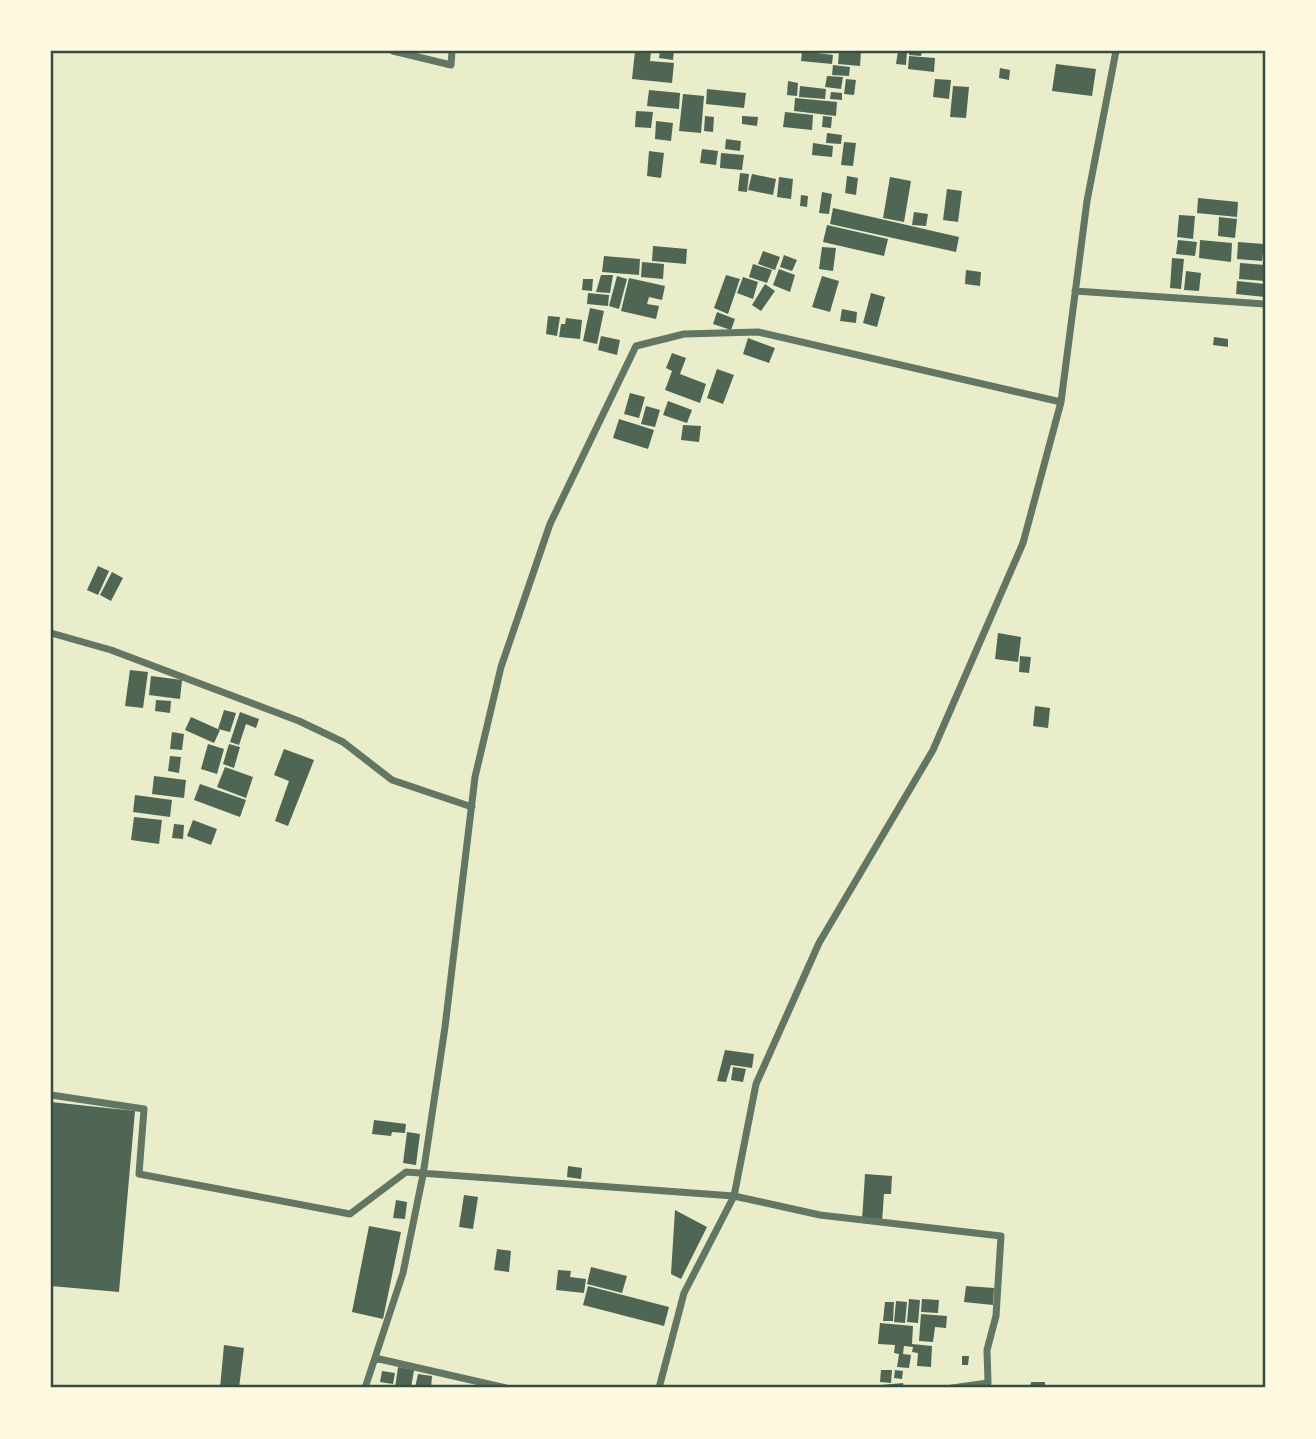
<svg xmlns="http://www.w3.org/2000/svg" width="1316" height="1439" viewBox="0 0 1316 1439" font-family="'Alegreya Sans',sans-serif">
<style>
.building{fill:#4f6655}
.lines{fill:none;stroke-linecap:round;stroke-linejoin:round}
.minor{stroke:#617663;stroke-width:7}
.neatline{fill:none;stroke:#344e41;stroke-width:2.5}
</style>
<rect width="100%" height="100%" fill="#e9edc9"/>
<!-- building -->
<path class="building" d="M635,51h16l-1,10 24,2 -2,20 -40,-4z
M660,51h14l-1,9 -14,-2z
M802,51l31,4 -1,9 -31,-3z
M839,51h22l-1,15 -22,-2z
M898,51h9l-1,14 -10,-1z
M909,51h13l-1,5 -12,-1z
M909,56l26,2 -1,14 -26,-3z
M1056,64l40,5 -4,27 -40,-5z
M833,65l17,2 -1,9 -17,-1z
M1000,68l10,2 -1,10 -10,-2z
M827,76l16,1 -2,12 -16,-2z
M846,79l10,1 -2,15 -10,-1z
M935,79l16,1 -2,19 -16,-2z
M788,81l10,2 -1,13 -10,-1z
M800,86l26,3 -1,10 -26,-2z
M953,86l16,1 -3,31 -16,-1z
M707,89l39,4 -2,15 -38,-4z
M649,90l31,3 -1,16 -32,-3z
M831,92l11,1v7l-12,-1z
M683,94l21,2 -3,37 -22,-2z
M795,98l42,4 -1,14 -42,-5z
M636,111l17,1 -2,16 -16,-1z
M785,112l28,3 -1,15 -29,-3z
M705,116l9,1 -1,15 -9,-1z
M742,116l16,1 -1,9 -15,-2z
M823,116l9,1 -1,11 -9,-1z
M656,121l17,2 -2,18 -16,-2z
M827,133l15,2 -1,9 -15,-1z
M726,139l15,2 -1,10 -15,-2z
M844,142l12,1 -3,23 -12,-1z
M813,143l20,3 -1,11 -20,-2z
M702,149l16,2 -2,14 -16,-2z
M649,151l15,2 -3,25 -14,-2z
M721,153l23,2 -2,15 -22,-2z
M740,173l9,1 -2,18 -9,-1z
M752,174l24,5 -3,16 -25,-5z
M847,176l11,2 -2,17 -11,-2z
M779,177l14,2 -2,20 -14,-2z
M890,177l21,4 -7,41 -21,-4z
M947,189l15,2 -4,31 -15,-2z
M822,192l10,2 -3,20 -10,-1z
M801,195l7,1 -1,11 -7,-1z
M1198,198l40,4 -1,15 -40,-4z
M833,208l126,29 -3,15 -126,-28z
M914,212l14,2 -2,12 -14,-1z
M1179,215l16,1 -2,23 -16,-2z
M1219,217l18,2 -2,19 -17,-2z
M827,225l61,14 -4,17 -61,-14z
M1178,240l19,2 -2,14 -19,-2z
M1200,240l32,3 -1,19 -32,-4z
M1238,242l26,2 -2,17 -25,-2z
M653,246l34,3 -1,15 -34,-3z
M822,247l14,1 -3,23 -14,-2z
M763,251l17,6 -5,13 -17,-6z
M784,255l13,5 -5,11 -12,-4z
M604,256l36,3 -1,16 -37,-3z
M1172,258l12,1 -3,30 -11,-1z
M642,262l22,2 -1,15 -22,-2z
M1240,263l25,2v16l-26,-2z
M753,264l19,6 -5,13 -18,-6z
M779,269l16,6 -5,17 -17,-7z
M966,270l15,2 -1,14 -15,-2z
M1186,271l15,2 -2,18 -15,-1z
M601,275h12l-3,18 -14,-1z
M726,275l14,4 -12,35 -14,-6z
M617,276l10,3 -8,30 -10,-3z
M822,276l17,5 -9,31 -18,-5z
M743,277l15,5 -5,17 -16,-6z
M629,278l36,8 -3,14 -13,-3 -2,7 12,2 -3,13 -35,-8z
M583,279h10l-1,12 -10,-1z
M1237,281l28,3v13l-29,-3z
M765,284l10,7 -14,20 -9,-6z
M588,293l21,2 -1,11 -21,-2z
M871,293l14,4 -8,30 -14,-4z
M590,308l14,3 -7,33 -14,-3z
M842,309l15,3 -1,11 -16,-2z
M717,312l18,7 -4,11 -18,-6z
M548,316l12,1 -3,19 -11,-2z
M566,318l16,2 -2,19 -21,-2 2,-13h4z
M601,336l19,4 -3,15 -19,-5z
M1214,337l14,2v8l-15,-2z
M748,338l27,10 -6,15 -26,-9z
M672,353l14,5 -6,16 26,10 -6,19 -35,-13 7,-19 -6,-3z
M717,369l17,6 -11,29 -16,-6z
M630,393l15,4 -6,21 -15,-4z
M668,401l24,9 -5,13 -24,-8z
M646,406l14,4 -5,17 -14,-3z
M619,419l35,11 -6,19 -35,-11z
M683,425l18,1 -2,16 -18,-2z
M98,566l11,5 -11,24 -11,-5z
M112,572l11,6 -12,23 -11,-6z
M998,633l23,4 -3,25 -23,-3z
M1020,656l11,1 -2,16 -10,-1z
M130,670l18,2 -5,36 -18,-2z
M151,676l31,4 -2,19 -31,-4z
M156,700l15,1 -1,12 -15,-2z
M1035,706l15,2 -2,20 -15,-2z
M224,710l12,3 -6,19 -12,-3z
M240,712l19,7 -3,9 -10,-4 -7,21 -9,-3z
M191,717l29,13 -6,13 -29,-13z
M172,732l12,2 -2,16 -12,-1z
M208,744l16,5 -7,25 -16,-5z
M229,744l11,3 -6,21 -11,-4z
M284,749l30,11 -26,66 -13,-5 14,-40 -15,-6z
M170,756l11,1 -2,16 -11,-2z
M225,767l28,10 -7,21 -29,-11z
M154,776l32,4 -2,18 -32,-4z
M200,784l46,16 -6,17 -46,-17z
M135,795l37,5 -2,17 -37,-5z
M134,817l28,3 -3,24 -28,-4z
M193,820l24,9 -6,16 -24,-9z
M174,824l10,1 -1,14 -11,-1z
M725,1050l29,4 -2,14 -21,-3 -5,17 -9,-1z
M733,1067l13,2 -3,13 -12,-2z
M51,1102l84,9 -16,181 -68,-6z
M374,1120l32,4 -1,9 -13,-1 -1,4 -19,-2z
M407,1132l13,2 -4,31 -13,-2z
M568,1166l14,2 -1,11 -14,-2z
M865,1174l27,2 -1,18h-7l-2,28 -20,-2z
M464,1195l14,2 -5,32 -14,-2z
M396,1200l11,2 -2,17 -12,-1z
M675,1210l32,17 -26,52 -10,-5z
M369,1226l32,6 -18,87 -31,-7z
M497,1249l14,2 -2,21 -15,-2z
M591,1267l36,9 -5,17 -35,-9z
M558,1270l13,1 -1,6 16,2 -2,14 -28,-3z
M588,1286l81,21 -5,19 -81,-21z
M966,1286l28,2 -1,17 -29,-3z
M909,1299l11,1 -2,23 -11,-1z
M922,1299l17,1 -1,13 -17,-1z
M896,1301l11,1 -2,21 -11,-1z
M885,1302h9l-1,19h-10z
M921,1314l26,2 -1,12 -11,-1 -2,15 -14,-1z
M880,1323l33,3 -1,18 20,2 -1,21 -14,-1 1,-13 -6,-1 1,-5 -9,-1 -1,8 8,1 -2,13 -12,-1 2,-13 -5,-1 1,-8 -17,-1z
M224,1345l20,3 -5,40h-19z
M962,1356h7l-1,9h-6z
M398,1367l16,3 -3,18h-16z
M881,1370h11l-1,13 -11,-1z
M895,1370l8,1 -1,8 -8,-1z
M382,1371l13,2 -2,11 -13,-2z
M418,1374l14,2 -1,12h-16z
M1031,1382h14v6h-15z
M903,1383l1,5h-22l-1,-3z"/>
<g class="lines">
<!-- minor -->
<path class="minor" d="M393,51l58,14 1,-14
M1075,291l190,13
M51,633l60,17 188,71 44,21 49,38 80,27
M51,1095l93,14 -5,65 211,40 56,-42 328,24 -50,97 -25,95
M375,1358l131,30
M365,1388l38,-115 20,-98 22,-148 30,-250 26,-110 49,-143 86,-178 48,-12 74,-2 303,70
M952,1388l36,-5 -1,-33 9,-34 5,-80 -181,-21 -86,-19 22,-112 63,-141 114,-193 90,-207 38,-141 26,-201 29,-150"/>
</g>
<!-- border -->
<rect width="1316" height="1439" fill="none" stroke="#fefae0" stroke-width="105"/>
<rect x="52" y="52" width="1212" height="1334" class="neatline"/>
</svg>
